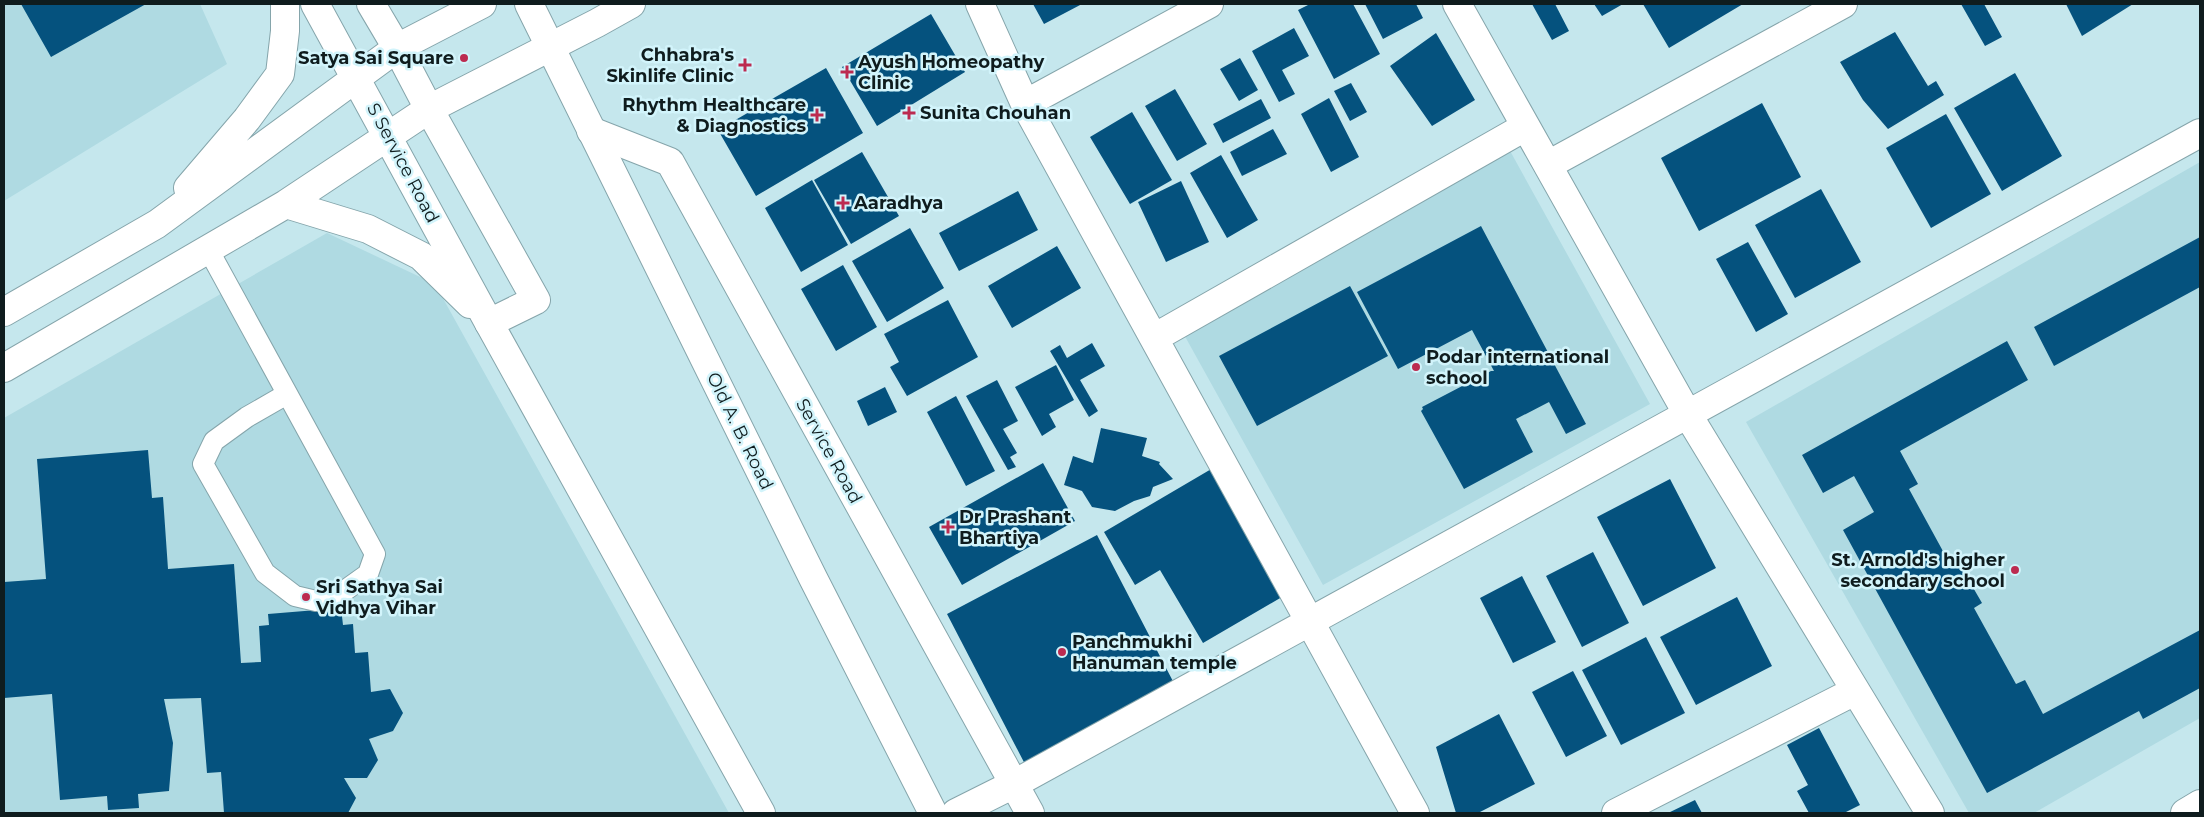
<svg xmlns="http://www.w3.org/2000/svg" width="2204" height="817" viewBox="0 0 2204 817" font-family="Montserrat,sans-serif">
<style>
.built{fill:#afdae2}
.building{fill:#05527e}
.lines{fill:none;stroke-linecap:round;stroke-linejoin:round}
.service-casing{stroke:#85a5ab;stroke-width:22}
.minor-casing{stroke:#85a5ab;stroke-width:30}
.tertiary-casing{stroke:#85a5ab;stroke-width:30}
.secondary-casing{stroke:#85a5ab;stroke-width:30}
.service{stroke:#fff;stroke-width:20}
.minor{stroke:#fff;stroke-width:28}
.tertiary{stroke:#fff;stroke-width:28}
.secondary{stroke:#fff;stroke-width:28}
.poi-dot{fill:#bc2b50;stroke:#d2f4fb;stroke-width:2}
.labels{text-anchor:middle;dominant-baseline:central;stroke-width:5;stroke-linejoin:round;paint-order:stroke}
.poi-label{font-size:18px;font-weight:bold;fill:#0f1c1e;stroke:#d2f4fb;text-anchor:start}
.street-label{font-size:18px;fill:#0f1c1e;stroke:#d2f4fb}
</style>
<rect width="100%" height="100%" fill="#c5e7ed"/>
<!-- built -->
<path class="built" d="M4,4h196l27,60 -223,137z
M1509,149l141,255 -327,181 -141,-254z
M2200,162v556l-166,95h-65l-223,-391z
M327,233l108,51 294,529h-725v-395z"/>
<!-- building -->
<path class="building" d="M21,4h125l-95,53z
M1033,4h49l-38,20z
M1310,4h43l27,50 -46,25 -36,-69z
M1365,4h51l7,14 -40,21z
M1532,4h23l14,27 -17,9z
M1594,4h29l-21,12z
M1643,4h100l-74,44z
M1961,4h23l18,33 -17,9z
M2066,4h67l-51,32z
M931,14l34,58 -88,54 -35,-59z
M1294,28l15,28 -27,14 13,24 -16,8 -27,-51z
M1895,32l33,54 8,-5 8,14 -56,34 -25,-29 -23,-38z
M1436,33l39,67 -43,26 -42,-60z
M1240,58l18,32 -19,11 -19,-32z
M826,68l37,65 -107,63 -38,-66z
M2015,73l47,83 -60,35 -48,-83z
M1351,83l16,29 -17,9 -16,-30z
M1175,89l32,55 -30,17 -32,-55z
M1329,98l30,59 -28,15 -30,-58z
M1261,99l10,19 -48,25 -10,-19z
M1762,103l39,74 -102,54 -38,-73z
M1132,112l40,68 -42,24 -40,-67z
M1946,114l45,80 -60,34 -45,-80z
M1273,129l14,25 -45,22 -12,-24z
M862,152l37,64 -48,28 -37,-64z
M1221,155l37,65 -31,18 -37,-65z
M812,180l36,65 -47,27 -36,-64z
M1181,181l28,61 -43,20 -28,-60z
M1821,189l40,73 -66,36 -40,-73z
M1018,191l20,39 -79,41 -20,-38z
M1481,226l105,198 -20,10 -17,-32 -33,17 17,33 -69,37 -43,-78 2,-2 -1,-2 69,-36h3l-22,-41 -74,39 -41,-77z
M910,228l34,60 -57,34 -35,-61z
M2200,237v50l-146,79 -20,-39z
M1748,242l40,72 -32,18 -40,-73z
M1057,246l24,42 -69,40 -24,-42z
M843,265l34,62 -41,24 -35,-62z
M1350,286l38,70 -131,70 -38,-70z
M948,300l30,57 -71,39 -17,-29 9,-5 -15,-28z
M2007,341l21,39 -128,71 18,33 -9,5 41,75 7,-4 25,43 -8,5 42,76 9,-4 18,34 157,-84v58l-57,31 -4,-8 -152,82 -144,-263 31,-18 -20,-36 -31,17 -21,-38z
M1092,343l13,23 -25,14 18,31 -9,6 -39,-66 10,-6 7,13z
M1056,365l18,35 -25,14 7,13 -14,9 -27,-49z
M997,380l21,41 -15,8 14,24 -7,4 6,10 -8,3 -42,-74z
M885,387l12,25 -29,14 -11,-25z
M956,396l39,75 -29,15 -39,-74z
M1101,428l46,10 -5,18 18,6 -1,2 14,15 -20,8 -3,9 -16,5 -19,10 -23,-4 -10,-16 -18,-6 9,-29 20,7z
M148,450l4,48 11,-1 5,72 66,-5 7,99 20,-1 -2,-36 10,-1 -1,-11 73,-6 2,17 10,-1 2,29 13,-1 3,40 19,-3 13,24 -10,18 -24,8 9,21 -11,18h-23l12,20 -8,15h-124l-3,-41 -14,1 -6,-75 -37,1 9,44 -4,48 -31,3 1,14 -31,2 -1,-14 -47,4 -8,-106 -48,4v-116l42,-3 -9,-120z
M1043,463l32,58 -113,64 -33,-58z
M1213,468l74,126 -84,49 -43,-73 -25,15 -31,-53z
M1670,479l46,89 -73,38 -46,-89z
M1097,535l80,154 -150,79 -80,-154z
M1593,552l36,71 -47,24 -36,-71z
M1522,576l34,66 -43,21 -33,-65z
M1737,597l35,69 -76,39 -36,-68z
M1646,637l39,76 -64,32 -39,-75z
M1573,671l34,65 -41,21 -34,-65z
M1499,714l36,70 -57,29h-22l-20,-66z
M1819,728l41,77 -16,8h-35l-12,-22 11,-6 -21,-40z
M1695,800l7,13h-34z"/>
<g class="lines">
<defs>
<path id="service" d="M208,249l167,305 -7,20 -28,20 -24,7 -21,-5 -30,-23 -62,-109 11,-23 33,-24 40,-23"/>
<path id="minor" d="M980,4l45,100 390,709
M1457,4l231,411 242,398
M1025,104l184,-100
M1548,165l295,-161
M1154,338l371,-211
M956,813l58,-29 1186,-651
M1616,813l239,-122
M2185,813l15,-9"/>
<path id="tertiary" d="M315,4l174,319
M591,131l79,31 360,651
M188,188l59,-69 33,-45 5,-43v-27
M286,204l82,25 53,27 49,48
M4,312l153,-88 240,-176 85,-44
M4,368l282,-164 143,-95 168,-86 34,-19"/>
<path id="secondary" d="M371,4l26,44 32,61 107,191 -47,23 272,490
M529,4l284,574 120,235"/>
</defs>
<!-- service casing -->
<use href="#service" class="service-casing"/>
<!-- minor casing -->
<use href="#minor" class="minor-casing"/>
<!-- tertiary casing -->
<use href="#tertiary" class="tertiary-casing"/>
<!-- secondary casing -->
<use href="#secondary" class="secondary-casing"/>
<!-- service -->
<use href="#service" class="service"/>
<!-- minor -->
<use href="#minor" class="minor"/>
<!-- tertiary -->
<use href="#tertiary" class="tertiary"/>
<!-- secondary -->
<use href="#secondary" class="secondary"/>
</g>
<!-- markers -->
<g class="poi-dot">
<circle cx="464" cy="58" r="5"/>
<path d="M742.5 57.5h5v5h5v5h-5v5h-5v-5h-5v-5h5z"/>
<path d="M844.5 64.5h5v5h5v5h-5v5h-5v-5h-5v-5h5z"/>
<path d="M906.5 105.5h5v5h5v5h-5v5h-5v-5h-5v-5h5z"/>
<path d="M814.5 107.5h5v5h5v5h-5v5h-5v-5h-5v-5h5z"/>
<path d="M840.5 195.5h5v5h5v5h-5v5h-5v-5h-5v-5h5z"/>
<circle cx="1416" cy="367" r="5"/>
<path d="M945.5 519.5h5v5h5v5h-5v5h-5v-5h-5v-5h5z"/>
<circle cx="2015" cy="570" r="5"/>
<circle cx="306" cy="597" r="5"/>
<circle cx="1062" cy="652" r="5"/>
</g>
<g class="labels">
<!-- poi labels -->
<g class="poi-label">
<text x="734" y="55" text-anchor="end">Chhabra's<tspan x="734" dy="21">Skinlife Clinic</tspan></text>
<text x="454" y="58" text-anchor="end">Satya Sai Square</text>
<text x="858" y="62">Ayush Homeopathy<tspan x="858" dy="21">Clinic</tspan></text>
<text x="806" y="105" text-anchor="end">Rhythm Healthcare<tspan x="806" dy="21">&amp; Diagnostics</tspan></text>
<text x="920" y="113">Sunita Chouhan</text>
<text x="854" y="203">Aaradhya</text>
<text x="1426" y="357">Podar international<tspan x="1426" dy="21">school</tspan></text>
<text x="959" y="517">Dr Prashant<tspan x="959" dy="21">Bhartiya</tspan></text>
<text x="2005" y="560" text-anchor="end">St. Arnold's higher<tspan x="2005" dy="21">secondary school</tspan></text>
<text x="316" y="587">Sri Sathya Sai<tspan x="316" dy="21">Vidhya Vihar</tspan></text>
<text x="1072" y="642">Panchmukhi<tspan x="1072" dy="21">Hanuman temple</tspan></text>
</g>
<!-- street labels -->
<g class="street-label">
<text transform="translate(403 163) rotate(62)">S Service Road</text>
<text transform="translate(740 431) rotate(64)">Old A. B. Road</text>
<text transform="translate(829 451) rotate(61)">Service Road</text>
</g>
</g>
<!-- border -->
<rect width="2204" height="817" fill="none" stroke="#0f1c1e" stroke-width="10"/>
</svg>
